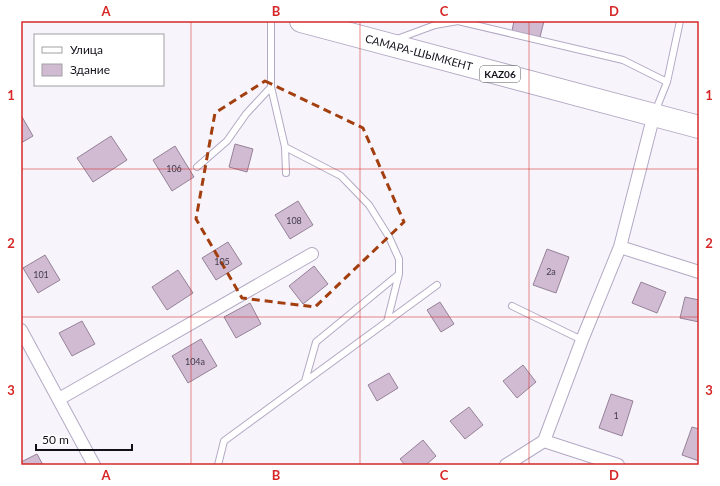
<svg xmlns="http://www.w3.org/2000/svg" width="720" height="486" viewBox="0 0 720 486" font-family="Lato,sans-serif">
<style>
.building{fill:#d0bbd3;stroke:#958198}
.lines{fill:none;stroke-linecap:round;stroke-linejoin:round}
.lane-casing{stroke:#b3a9c4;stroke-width:8}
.street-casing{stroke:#b3a9c4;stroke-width:14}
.highway-casing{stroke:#b3a9c4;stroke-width:24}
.lane{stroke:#fff;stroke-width:6}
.street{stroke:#fff;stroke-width:12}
.highway{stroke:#fff;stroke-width:22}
.marked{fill:none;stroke:#a33e0f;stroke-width:3;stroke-dasharray:8 5;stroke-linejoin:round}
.grid{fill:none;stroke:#d62828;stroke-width:1;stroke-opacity:0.55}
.labels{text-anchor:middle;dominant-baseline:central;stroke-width:3;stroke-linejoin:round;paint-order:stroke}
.number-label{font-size:9px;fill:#433b48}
.shield{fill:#fff;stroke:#5a585f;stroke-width:1}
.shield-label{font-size:10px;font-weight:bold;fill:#14101a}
.street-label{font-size:11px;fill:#14101a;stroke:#fff}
.neatline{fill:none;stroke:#d62828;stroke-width:1.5}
.grid-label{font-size:13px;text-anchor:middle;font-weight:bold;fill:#d62828}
</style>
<rect width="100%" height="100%" fill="#f7f5fb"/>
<!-- building -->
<path class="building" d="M514,21h30l-4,16 -28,-6z
M21,115l12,21 -12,7z
M111,136l16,24 -34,22 -16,-24z
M235,144l18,5 -6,23 -18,-5z
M175,146l19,31 -22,14 -19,-31z
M298,201l15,24 -23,14 -15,-24z
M228,242l14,22 -26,16 -14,-22z
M547,249l22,8 -13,36 -23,-8z
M45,255l15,25 -22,13 -15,-25z
M314,266l14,18 -25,20 -14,-18z
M178,270l15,23 -26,17 -15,-23z
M641,282l25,10 -9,21 -25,-10z
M685,297l14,3v22l-19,-4z
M440,302l14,22 -13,8 -14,-22z
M250,303l11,21 -25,14 -12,-21z
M82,321l13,23 -23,12 -13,-23z
M201,339l16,27 -29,17 -16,-27z
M523,365l13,17 -19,16 -14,-17z
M389,373l9,15 -21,13 -9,-16z
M611,394l22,7 -11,35 -23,-8z
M469,407l14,18 -18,14 -15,-18z
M692,427l7,2v32l-17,-6z
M423,440l13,16 -10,9h-21l-5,-6z
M37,454l6,11h-22v-3z"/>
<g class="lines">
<defs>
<path id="lane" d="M397,39l38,-14 23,-4 165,39 44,22 -12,30
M667,82l13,-61
M271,87l14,60 1,26
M285,147l56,29 28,29 20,32 10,22v15l-83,68 -11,39
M197,167l30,-26 19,-27 25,-27v-66
M512,306l70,34
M387,322l12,-48
M218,465l6,-24 213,-156"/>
<path id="street" d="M620,247l79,25
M21,330l73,135
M59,399l253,-145
M544,441l38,-101 38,-93 34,-133
M506,465l38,-24 74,24"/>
<path id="highway" d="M301,21l398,106"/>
</defs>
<!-- lane casing -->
<use href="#lane" class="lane-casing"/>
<!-- street casing -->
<use href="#street" class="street-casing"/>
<!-- highway casing -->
<use href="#highway" class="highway-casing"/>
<!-- lane -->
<use href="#lane" class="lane"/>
<!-- street -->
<use href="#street" class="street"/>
<!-- highway -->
<use href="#highway" class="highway"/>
</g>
<!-- marked area -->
<path class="marked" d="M265,81l98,47 41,94 -89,85 -73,-9 -46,-79 19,-106z"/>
<!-- grid -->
<path class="grid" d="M191,21v444M360,21v444M529,21v444M21,169h678M21,317h678"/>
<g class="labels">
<!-- number labels -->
<g class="number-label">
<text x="174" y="168">106</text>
<text x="294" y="220">108</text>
<text x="222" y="261">105</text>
<text x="551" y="271">2а</text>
<text x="41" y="274">101</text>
<text x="195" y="361">104а</text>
<text x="616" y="415">1</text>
</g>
<!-- shield labels -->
<rect class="shield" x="480" y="66" width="40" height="16" rx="3"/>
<g class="shield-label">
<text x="500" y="74">KАZ06</text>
</g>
<!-- street labels -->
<g class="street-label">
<text transform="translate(419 52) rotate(15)">САМАРА-ШЫМКЕНТ</text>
</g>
</g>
<!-- border -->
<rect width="720" height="486" fill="none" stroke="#ffffff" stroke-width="44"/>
<!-- legend -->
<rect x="34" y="34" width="130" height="52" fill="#ffffff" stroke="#a19fa3"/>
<rect x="42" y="47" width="20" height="6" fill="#ffffff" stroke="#a19fa3"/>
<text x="70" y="54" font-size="12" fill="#14101a">Улица</text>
<rect x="42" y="64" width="20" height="12" fill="#d0bbd3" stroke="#a19fa3"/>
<text x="70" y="74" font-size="12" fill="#14101a">Здание</text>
<!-- scale -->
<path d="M36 444v6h96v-6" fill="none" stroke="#14101a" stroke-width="2"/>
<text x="42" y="444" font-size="12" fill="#14101a" stroke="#ffffff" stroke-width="3" paint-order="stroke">50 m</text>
<rect x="22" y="22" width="676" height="442" class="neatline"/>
<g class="grid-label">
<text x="106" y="16">A</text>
<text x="276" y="16">B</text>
<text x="444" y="16">C</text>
<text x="614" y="16">D</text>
<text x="11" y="100">1</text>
<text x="709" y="100">1</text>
<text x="11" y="248">2</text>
<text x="709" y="248">2</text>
<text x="11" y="395">3</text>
<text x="709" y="395">3</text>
<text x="106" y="480">A</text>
<text x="276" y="480">B</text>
<text x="444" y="480">C</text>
<text x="614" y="480">D</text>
</g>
</svg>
